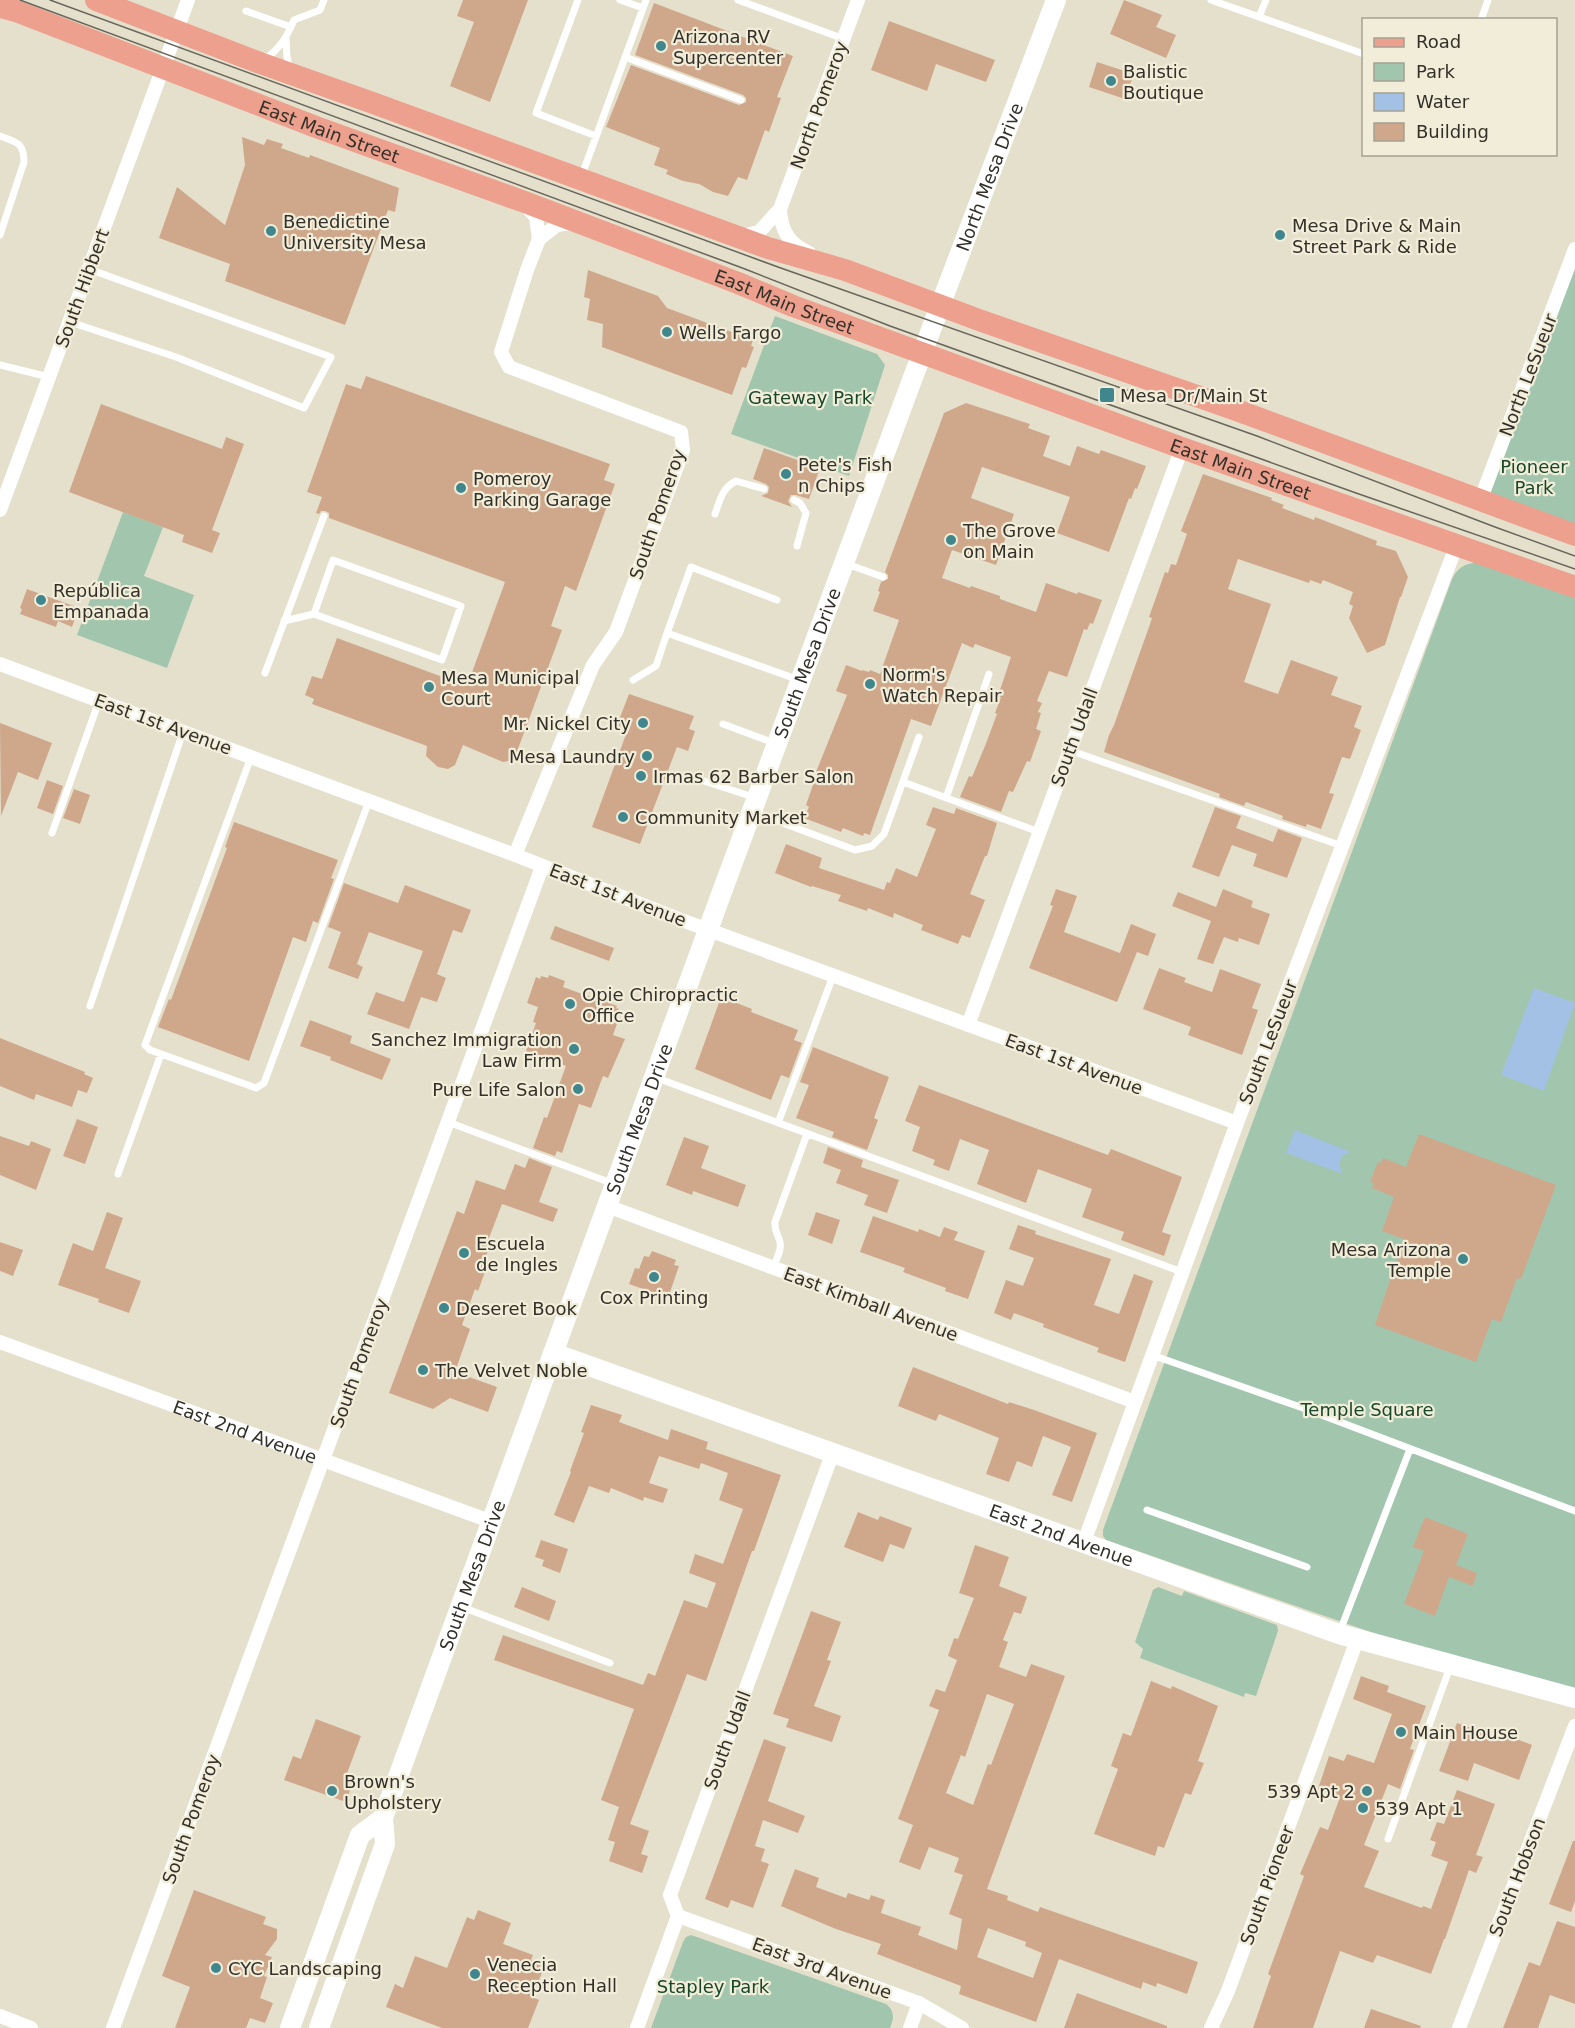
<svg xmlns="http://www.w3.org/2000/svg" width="1575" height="2028" viewBox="0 0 1575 2028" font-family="'DejaVu Sans',sans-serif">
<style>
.green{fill:#a1c6ad}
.water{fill:#a2c1e4}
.building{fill:#cfa88c;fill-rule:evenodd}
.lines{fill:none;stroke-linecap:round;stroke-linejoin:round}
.lane{stroke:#fff;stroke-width:7}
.street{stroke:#fff;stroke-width:14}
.secondary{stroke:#fff;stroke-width:20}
.primary{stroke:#eda08e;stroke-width:22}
.tram{stroke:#67655a;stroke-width:1.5}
.poi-dot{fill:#3f878d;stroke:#f2edd9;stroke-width:2}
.labels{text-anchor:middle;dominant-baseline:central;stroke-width:4.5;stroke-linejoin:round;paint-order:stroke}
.poi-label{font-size:18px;fill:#323029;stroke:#f2edd9;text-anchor:start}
.street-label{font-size:18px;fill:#323029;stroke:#f2edd9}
.park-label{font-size:18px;fill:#15472b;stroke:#f2edd9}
</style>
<rect width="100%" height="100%" fill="#e5e0cc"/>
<!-- green -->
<path class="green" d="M1575,249v286l-95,-34z
M775,316l102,38 8,11 -36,111 -118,-42z
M123,512l40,15 -19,49 50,19 -27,73 -90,-33z
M1479,562l96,33v1093h-7l-154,-41 -308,-107 -3,-4v-6l349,-951c7,-13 13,-15 27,-17z
M1158,1587l24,9 2,-5 93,34 1,6 -22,65 -11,-3 -1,4 -104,-39 3,-9 -8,-7 18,-52z
M691,1935l195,69c9,7 8,14 4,24h-239l32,-86 3,-5z"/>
<!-- water -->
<path class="water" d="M1534,988l41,15 -31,88 -43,-16z
M1295,1130l56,22c-12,2 -14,13 -8,22l-57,-21z"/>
<!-- building -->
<path class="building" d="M463,0h65l-38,102 -40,-16 24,-64 -17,-6z
M1124,0l38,15 -6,12 20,8 -10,23 -56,-24z
M654,3l139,53 -16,41 4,1 -12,34 -4,-2 -18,50 -9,-3 -10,19 -15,-4 -14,-8 -16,-3 -17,-7 2,-4 -14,-5 6,-17 -54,-21 25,-62 108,40 7,-3v-4l-3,-3 -108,-40z
M889,21l106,39 -9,22 -50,-18 -9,27 -56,-21z
M1097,62l37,12 -9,25 -36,-12z
M242,137l22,8 3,-6 16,5 -2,4 28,10 1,-3 89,33 -4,24 -7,-2 -43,115 -120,-44 5,-17 -71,-26 18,-51 48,38 20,-60z
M588,270l70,26 9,12 86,32 -2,6 3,1 -8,21 -4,-1 -10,28 -130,-48 1,-23 -16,-4 3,-21 -6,-2z
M366,376l244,88 -6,16 11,4 -39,107 -11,-5 -14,40 11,4 -47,127 -6,4 -6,1 -40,-17 -8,20 -7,4 -10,-2 -12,-11 1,-10 -115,-42 2,-5 -9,-4 7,-19 10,3 15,-41 130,48 38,-104 -176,-64v-5l-4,-2h-4l-2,3 -3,-1 6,-16 -15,-5 39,-108 15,5z
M966,403l64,21 -2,4 22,8 -7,20 27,10 7,-20 22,8 2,-4 45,16 -9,23 -2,-1 -4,11 -2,-1 -20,54 -52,-19 13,-36 -88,-30 -11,31 43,16 -18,51 -44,-15 -10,28 28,10 1,-2 29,10v3l36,13 10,-29 31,11 1,-2 24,8 -9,24 -3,-1 -3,7 -3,-1 -17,48 -18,-6 -12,30 5,2 -4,9 3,1 -5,16 5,2 -11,31 -3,-1 -14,31 -4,-1 -8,21 -41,-15 9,-21 3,1 13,-31 12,-32 -2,-1 6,-16 -3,-1 13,-39 -36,-13 -2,4 -11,-5 -31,83 -20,-7 -41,116 -6,-2 -1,3 -20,-8 -2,4 -37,-14 5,-11 -3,-2 8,-23h-2l35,-87 -11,-4 10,-26 16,6v-1l7,2 1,-2 10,4 19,-54 -26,-9 7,-19 -2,-1 3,-9 7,-3v-4l-3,-3 59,-159z
M101,404l121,45 4,-12 18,7 -32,86 8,3 -8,20 -30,-11 2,-7 -115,-43z
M764,448l56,20 -11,31 -13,-4h-5l-3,6 4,6 -31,-11 7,-3 1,-6 -3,-3 -13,-5z
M1203,474l69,24 -1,2 13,5 -2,3 32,12 1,-3 62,24 -1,4 20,6 12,26 -7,20h-1l-15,48 -18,8 -18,-35 4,-12 -4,-2 4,-12 -30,-12 -2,4 -11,-4 -1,3 -71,-24 -10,30 43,15 -27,78 34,12 13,-34 47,17 -7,18 31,11 -8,21 7,3 -11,29 -8,-2 -13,36 5,1 -13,35 -14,-5 -1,3 -24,-8 1,-3 -37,-14 -2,4 -25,-9 1,-3 -116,-42 5,-17 5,-10 35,-98 3,-9 -3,-1 16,-45 3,1 3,-9 5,1 11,-31 -6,-3z
M27,589l52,19 -7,19 -14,-6 -2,6 -36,-13 2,-5 -2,-1z
M629,694l65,22 -5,13 6,2 -7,20 -11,-4 -37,97 -48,-17 36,-98 -11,-4z
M0,723l52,20 -14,37 -20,-8 -17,44z
M47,780l16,6 -10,28 -16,-6z
M74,789l16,6 -10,29 -17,-6z
M933,807l21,7 2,-6 41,15 -10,33h-2l-15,38 15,6 -15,38 -8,-3 -4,9 -37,-14 2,-5 -29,-12 -1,5 -25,-10 -1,3 -29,-10 3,-6 -29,-9 -1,1 -36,-14 11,-29 36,14 -3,10 65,22 3,-8 3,1 6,-15 21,9 19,-48 -10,-4z
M1215,807l26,9 -5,12 37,14 5,-13 24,9 -15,40 -34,-12 4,-12 -25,-9 -13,32 -27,-10z
M234,822l104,38 -7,18 3,1 -16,44 -5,-2 -7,21 -13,-5 -44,124 -91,-34 11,-28 2,1 56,-152 -2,-1z
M344,883l54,20 7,-18 66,25 -9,23 -9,-3 -16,44 9,4 -9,24 -16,-5 -12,32 -42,-15 9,-22 28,10 19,-51 -54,-19 -12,32 6,3 -5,12 -30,-11 13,-36 -13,-5z
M1056,889l21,7 -13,36 56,21 11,-29 25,10 -8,22 -11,-4 -20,50 -88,-34 24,-62 -3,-1z
M1223,889l30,12 -2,6 19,7 -11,31 -20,-7 -1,4 -14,-5 -11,27 -16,-5 14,-38 -39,-15 6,-14 38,15z
M555,926l59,22 -5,13 -59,-22z
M1159,968l27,10 -2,4 28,10 8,-23 41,15 -9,24 6,2 -16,45 -54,-20 3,-8 -48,-18z
M549,975l16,6 -2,6 33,12 1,-4 13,5 -1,3 8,3 -1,2 3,1 -4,11 3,1 -5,14 12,4 -17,39 -5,-2 -12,32 -12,-4 -17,49 -5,-2 -2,5 -22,-8 11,-31 3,1 19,-52 -40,-15 10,-28 -3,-1 5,-15 -11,-4 9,-26 4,2 1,-3 7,2z
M721,997l31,12 -1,3 47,18 -4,10 8,3 -13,35 -8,-3 -10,25 -76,-31z
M310,1020l42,16 -2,7 41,16 -9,21 -52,-20 1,-3 -31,-11z
M0,1038l85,34 -1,2 9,4 -6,15 -9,-3 -6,17 -36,-13 -2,6 -34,-14z
M813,1047l76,30 -15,41 4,2 -11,30 -35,-13 2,-5 -38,-14 13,-33 -9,-3z
M919,1085l189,70 3,-6 71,28 -20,55 9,3 -7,21 -43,-16 3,-8 -42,-15 10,-28 -54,-20 -12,34 -49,-19 12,-34 -29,-11 -11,32 -16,-6 2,-5 -23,-9 8,-24 -15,-6z
M77,1119l21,8 -13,37 -22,-8z
M1419,1134l137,51 -35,94 -4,-1 -16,44 -9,-3 -16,43 -101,-37 29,-86 -22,-8 12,-34 -22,-9 2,-5 -4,-1 8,-20 3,1 2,-5 23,9z
M0,1136l29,10 2,-5 20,8 -15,41 -36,-15z
M684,1137l25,9 -8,22 45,17 -8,22 -45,-16 -1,4 -26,-10z
M828,1147l35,13 -2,7 38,13 -12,33 -23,-8 4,-10 -32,-12 5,-13 -18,-7z
M529,1158l23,9 -13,35 19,7 -5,13 -51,-18 -13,34 3,2 -10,27 2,1 -1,3 2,1 -7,19 -3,-2 -13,36 8,4 -15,43 42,15 -9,25 -38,-14 -17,11 -44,-16 68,-182 7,3 12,-34 29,10 10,-26 10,4z
M107,1212l16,6 -18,50 36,13 -12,32 -31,-11 1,-3 -41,-14 15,-42 20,8z
M816,1212l24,8 -8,24 -24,-9z
M873,1216l45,16 1,-3 21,8 4,-10 14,5 -4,8 31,11 -17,48 -23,-8 1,-3 -43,-16 2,-4 -45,-16z
M1018,1225l18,6 -1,3 76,25 -17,46 25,9 15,-40 19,7 -28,81 -28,-10 2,-4 -56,-21 1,-3 -30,-11 -3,7 -17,-7 12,-33 17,6 11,-28 -25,-9z
M0,1242l23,8 -10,26 -13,-5z
M652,1251l24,9 -2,5 5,1 -11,32 -39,-14 6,-16 4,1 5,-13 5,1z
M913,1367l95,37 1,-2 25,8 63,23 -25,69 -20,-7 19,-48 -28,-11 -11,31 -15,-6 -8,21 -23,-8 13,-36 -60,-24 -3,7 -38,-15z
M591,1405l31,10 -3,7 49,18 3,-11 37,13 -2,7 75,26 -27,76h-2l-46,130 -19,-7 -57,150 19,7 -8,23 7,2 -6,17 -33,-12 6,-19 -7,-2 11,-33 -18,-7 33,-91 -140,-49 9,-25 140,50 5,-12 7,3 29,-76 23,8 9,-25 -27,-10 6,-19 28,10 20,-55 -24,-9 9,-27 -27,-10 -2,6 -40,-13 -10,27 19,6 -5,14 -19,-6 -1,4 -32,-13 -2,5 -20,-7 -15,37 -20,-8 17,-43 -1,-1 14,-38 -3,-1z
M858,1512l20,8 2,-4 32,12 -8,21 -14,-5 -7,18 -39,-15z
M1425,1517l43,17 -12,31 21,8 -4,13 -24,-9 -14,39 -31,-12 20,-53 -11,-4z
M541,1540l27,9 -8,24 -18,-7 2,-6 -9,-3z
M975,1545l34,12 -10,29 28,11 -6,17 -7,-2 -11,28 5,2 -9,25 27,10 5,-13 34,12 -78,213 21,7 -1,4 31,12 2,-5 158,55 -11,32 -30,-11 -1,4 -13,-5 -2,7 -82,-30 -23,63 -77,-28 2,-8 -84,-32 4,-10 -45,-15 -55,-23 14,-37 24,9 -3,9 30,11 2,-5 21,7 2,-5 14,5 -4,13 40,14 -3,8 39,15 5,-31 -13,-5 14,-39 -9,-3 5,-14 -30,-11 -9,23 -21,-8 14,-37 -15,-6 41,-109 -10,-4 7,-17 9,3 12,-32 -9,-4 6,-18 4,1 16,-41 -15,-5zM987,1694l27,10 -23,61 -3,-1 -15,41 -27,-12 15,-38 4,2zM988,1928l38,14 -1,4 17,7 -9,25 -56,-21z
M522,1587l34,14 -7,20 -35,-14z
M811,1611l30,11 -14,38 4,1 -17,45 27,10 -9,26 -46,-15 3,-8 -16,-5z
M1361,1676l28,10 -2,6 39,14 -16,43 4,1 -14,39 -12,-5 -24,61 15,6 -15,36 58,21 1,-2 8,3 17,-47 -17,-6 5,-14 -6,-2 7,-18 7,2 13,-34 38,14 -19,51 7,2 -7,16 -7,-3 -24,69h-1l-13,35 -54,-19 -4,8 -33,-12 -27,77h-60l18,-52 -3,-2 36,-98 -4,-2 20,-47 8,3 12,-33 -22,-8 11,-33 15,5 3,-7 27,9 18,-49 -39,-15z
M1151,1681l20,8 1,-3 46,20 -20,55 6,2 -13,32 -6,-2 -21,55 -6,-2 -3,10 -61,-22 24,-65 -7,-3 12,-33 8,3z
M316,1719l45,17 -15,40 8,3 -8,23 -62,-22 9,-24 8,3z
M1457,1723l46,16 1,-5 28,11 -13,35 -45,-17 -6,18 -29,-10z
M764,1739l22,8 -18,54 37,15 -7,17 -35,-13 -8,26 10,3 -4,12 8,3 -16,44 -22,-8 -3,8 -23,-9z
M1573,1841h2v60l-4,11 -22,-8z
M194,1890l72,27 -3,7 14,5v10l-12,16 7,2 -8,19 3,1 -7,21 13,5 -8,20 -15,-5 -4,10h-71l15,-41 -28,-11z
M478,1910l33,13 -8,21 30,11 -2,5 14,5 -13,32 7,3 -11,28h-86l-56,-21 9,-23 8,4 12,-32 32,12 20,-51 7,3z
M1557,1921l18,6v77l-25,-9 -12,33h-35l26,-66 11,4z
M1077,1993l90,33v2h-103z
M1371,2009l50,17 -1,2h-56z"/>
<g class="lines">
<!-- lane -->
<path class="lane" d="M578,0l-42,113 60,23
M620,0l23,8
M738,0l106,39
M1211,0l153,54
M246,11l45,16
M1259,17l7,-17
M1481,20l7,-20
M286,39l1,18 3,12
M625,57l116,43
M264,60c16,-12 22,-21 30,-40l26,-10 4,-10
M0,136c17,6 24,7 24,26l-24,73
M582,175l64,-175
M70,322l106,35 128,51 27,-51 -242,-88
M0,365l49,12
M794,500l6,3 6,10 -9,33
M715,514c5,-14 7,-26 21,-33l28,8
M847,564l36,13
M284,621l30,-7 128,46 19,-54 -128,-46 -19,54
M667,633l24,-66 86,33
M265,673l59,-157
M633,680l23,-14 11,-33 132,47
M723,724l51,19
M1069,750l273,96
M251,757l-106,288 5,5 106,38 8,-5 105,-282
M701,780l55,18
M903,782l136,50
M946,798l43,-124
M753,812l102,38 17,-4 12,-12 35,-97
M52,833l47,-132
M90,1006l93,-274
M657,1078l525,194
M448,1122l166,62
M778,1123l55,-147
M118,1174l43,-120
M773,1267c3,-7 9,-17 7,-25 -2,-8 -6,-11 -5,-20l32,-88
M1152,1355l151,53 272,103
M1147,1510l160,57
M462,1607l148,56
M1340,1631l70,-182
M1388,1839l62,-172"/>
<!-- street -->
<g class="street">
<path d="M742,236l17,-4 21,-23"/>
<path d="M539,239l18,-14 14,-2"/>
<path d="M809,253c-20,-9 -28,-22 -29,-44l78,-209"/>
<path d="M1480,501l95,-252"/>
<path d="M0,510l188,-510"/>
<path d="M0,664l515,191 161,63 561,205"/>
<path d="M515,855l78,-190 23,-33 67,-182 -2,-18 -172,-65 -8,-15 26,-82 12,-31 -3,-22 -12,-13"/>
<path d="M968,1025l214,-577"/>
<path d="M607,1206l528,196"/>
<path id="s1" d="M0,1342l490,179"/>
<path d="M1084,1542l153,-419 220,-579"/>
<path d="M678,1916l241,87 43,25"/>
<path d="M0,2016l31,12"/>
<path d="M113,2028l429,-1161"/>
<path d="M637,2028l41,-112 -8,-21 163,-443"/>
<path d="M910,2028l9,-25"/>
<path d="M1211,2028l17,-37 129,-351"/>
<path d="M1459,2028l116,-302"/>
</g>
<!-- secondary -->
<g class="secondary">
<path id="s2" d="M553,1353l786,281 236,64"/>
<path d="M290,2028l70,-193 23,-17"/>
<path id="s3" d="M319,2028l66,-184 -2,-26 340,-929 189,-509 144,-380"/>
</g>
<!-- primary -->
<g class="primary">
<path d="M96,0l164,63 113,40 395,145 77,22 134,50 252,88 344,127"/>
<path id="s4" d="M0,7l16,4 300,116 206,74 216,82 55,23 389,142 393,139"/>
</g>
<!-- tram -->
<path class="tram" d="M20,0l725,269 145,57 466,167 219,76
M50,0l728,267 479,169 238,91 80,29"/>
</g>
<!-- markers -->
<g class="poi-dot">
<circle cx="661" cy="46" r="6"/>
<circle cx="1111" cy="81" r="6"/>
<circle cx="271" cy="231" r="6"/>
<circle cx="1280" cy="235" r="6"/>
<circle cx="667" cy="332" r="6"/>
<rect x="1099" y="387" width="16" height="16" rx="3"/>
<circle cx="786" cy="474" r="6"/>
<circle cx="461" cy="488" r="6"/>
<circle cx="951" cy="540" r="6"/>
<circle cx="41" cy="600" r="6"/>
<circle cx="870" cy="684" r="6"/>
<circle cx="429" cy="687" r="6"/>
<circle cx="643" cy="723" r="6"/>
<circle cx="647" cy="756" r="6"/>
<circle cx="641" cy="776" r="6"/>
<circle cx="623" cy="817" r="6"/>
<circle cx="570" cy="1004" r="6"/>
<circle cx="574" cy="1049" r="6"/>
<circle cx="578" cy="1089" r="6"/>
<circle cx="464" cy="1253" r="6"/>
<circle cx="1463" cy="1259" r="6"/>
<circle cx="654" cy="1277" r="6"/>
<circle cx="444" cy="1308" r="6"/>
<circle cx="423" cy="1370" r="6"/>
<circle cx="1401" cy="1732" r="6"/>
<circle cx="332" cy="1791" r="6"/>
<circle cx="1367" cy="1791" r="6"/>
<circle cx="1363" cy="1808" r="6"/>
<circle cx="216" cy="1968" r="6"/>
<circle cx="475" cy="1974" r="6"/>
</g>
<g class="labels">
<!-- poi labels -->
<g class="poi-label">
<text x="673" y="36">Arizona RV<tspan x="673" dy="21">Supercenter</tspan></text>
<text x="1123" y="71">Balistic<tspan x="1123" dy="21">Boutique</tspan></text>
<text x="283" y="221">Benedictine<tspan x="283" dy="21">University Mesa</tspan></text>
<text x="1292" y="225">Mesa Drive &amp; Main<tspan x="1292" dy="21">Street Park &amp; Ride</tspan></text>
<text x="679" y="332">Wells Fargo</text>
<text x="1120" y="395">Mesa Dr/Main St</text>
<text x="798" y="464">Pete's Fish<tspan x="798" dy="21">n Chips</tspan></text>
<text x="473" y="478">Pomeroy<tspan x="473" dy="21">Parking Garage</tspan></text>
<text x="963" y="530">The Grove<tspan x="963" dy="21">on Main</tspan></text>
<text x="53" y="590">República<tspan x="53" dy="21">Empanada</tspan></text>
<text x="882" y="674">Norm's<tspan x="882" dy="21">Watch Repair</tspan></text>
<text x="441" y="677">Mesa Municipal<tspan x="441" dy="21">Court</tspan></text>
<text x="631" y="723" text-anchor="end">Mr. Nickel City</text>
<text x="635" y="756" text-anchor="end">Mesa Laundry</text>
<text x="653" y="776">Irmas 62 Barber Salon</text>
<text x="635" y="817">Community Market</text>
<text x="582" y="994">Opie Chiropractic<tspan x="582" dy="21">Office</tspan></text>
<text x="562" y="1039" text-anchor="end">Sanchez Immigration<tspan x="562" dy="21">Law Firm</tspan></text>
<text x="566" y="1089" text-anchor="end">Pure Life Salon</text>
<text x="476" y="1243">Escuela<tspan x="476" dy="21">de Ingles</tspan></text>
<text x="1451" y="1249" text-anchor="end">Mesa Arizona<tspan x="1451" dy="21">Temple</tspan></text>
<text x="654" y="1297" text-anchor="middle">Cox Printing</text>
<text x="456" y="1308">Deseret Book</text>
<text x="435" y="1370">The Velvet Noble</text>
<text x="1413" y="1732">Main House</text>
<text x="344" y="1781">Brown's<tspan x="344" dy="21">Upholstery</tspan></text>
<text x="1355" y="1791" text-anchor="end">539 Apt 2</text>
<text x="1375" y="1808">539 Apt 1</text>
<text x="487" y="1964">Venecia<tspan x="487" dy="21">Reception Hall</tspan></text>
<text x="228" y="1968">CYC Landscaping</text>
</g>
<!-- street labels -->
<g class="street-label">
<text transform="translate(819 105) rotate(-70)">North Pomeroy</text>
<text stroke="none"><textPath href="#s4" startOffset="352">East Main Street</textPath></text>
<text stroke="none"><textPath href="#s3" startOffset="1971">North Mesa Drive</textPath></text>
<text transform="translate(82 288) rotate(-70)">South Hibbert</text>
<text stroke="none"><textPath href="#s4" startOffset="838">East Main Street</textPath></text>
<text transform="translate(1528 375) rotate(-69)">North LeSueur</text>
<text stroke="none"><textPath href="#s4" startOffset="1324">East Main Street</textPath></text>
<text transform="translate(657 514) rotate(-71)">South Pomeroy</text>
<text stroke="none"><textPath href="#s3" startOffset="1452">South Mesa Drive</textPath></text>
<text transform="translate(163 724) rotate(20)">East 1st Avenue</text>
<text transform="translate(1074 737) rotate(-70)">South Udall</text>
<text transform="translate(618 895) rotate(21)">East 1st Avenue</text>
<text transform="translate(1268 1042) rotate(-69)">South LeSueur</text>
<text transform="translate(1074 1064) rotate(20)">East 1st Avenue</text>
<text stroke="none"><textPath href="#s3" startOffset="966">South Mesa Drive</textPath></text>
<text transform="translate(871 1304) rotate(20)">East Kimball Avenue</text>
<text transform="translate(359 1363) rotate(-70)">South Pomeroy</text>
<text stroke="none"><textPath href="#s1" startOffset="261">East 2nd Avenue</textPath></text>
<text stroke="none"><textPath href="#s2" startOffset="540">East 2nd Avenue</textPath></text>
<text stroke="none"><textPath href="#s3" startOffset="480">South Mesa Drive</textPath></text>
<text transform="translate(727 1740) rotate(-70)">South Udall</text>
<text transform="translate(191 1819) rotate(-70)">South Pomeroy</text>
<text transform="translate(1517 1877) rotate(-69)">South Hobson</text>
<text transform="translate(1267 1885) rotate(-70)">South Pioneer</text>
<text transform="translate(822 1968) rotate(20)">East 3rd Avenue</text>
</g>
<!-- park labels -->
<g class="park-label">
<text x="810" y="397">Gateway Park</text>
<text x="1534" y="466">Pioneer<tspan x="1534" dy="21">Park</tspan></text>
<text x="1367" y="1409">Temple Square</text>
<text x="713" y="1986">Stapley Park</text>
</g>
</g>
<!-- legend -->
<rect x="1362" y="18" width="195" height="138" fill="#f2edd9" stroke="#a5a193" stroke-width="1.5"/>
<rect x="1374" y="38" width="30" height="9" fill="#eda08e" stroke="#a5a193" stroke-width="1.5"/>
<text x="1416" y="48" font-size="18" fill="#323029">Road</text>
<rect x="1374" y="63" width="30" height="18" fill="#a1c6ad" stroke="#a5a193" stroke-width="1.5"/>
<text x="1416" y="78" font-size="18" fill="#323029">Park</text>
<rect x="1374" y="93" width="30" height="18" fill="#a2c1e4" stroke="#a5a193" stroke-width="1.5"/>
<text x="1416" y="108" font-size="18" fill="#323029">Water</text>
<rect x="1374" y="123" width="30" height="18" fill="#cfa88c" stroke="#a5a193" stroke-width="1.5"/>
<text x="1416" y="138" font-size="18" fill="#323029">Building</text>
</svg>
